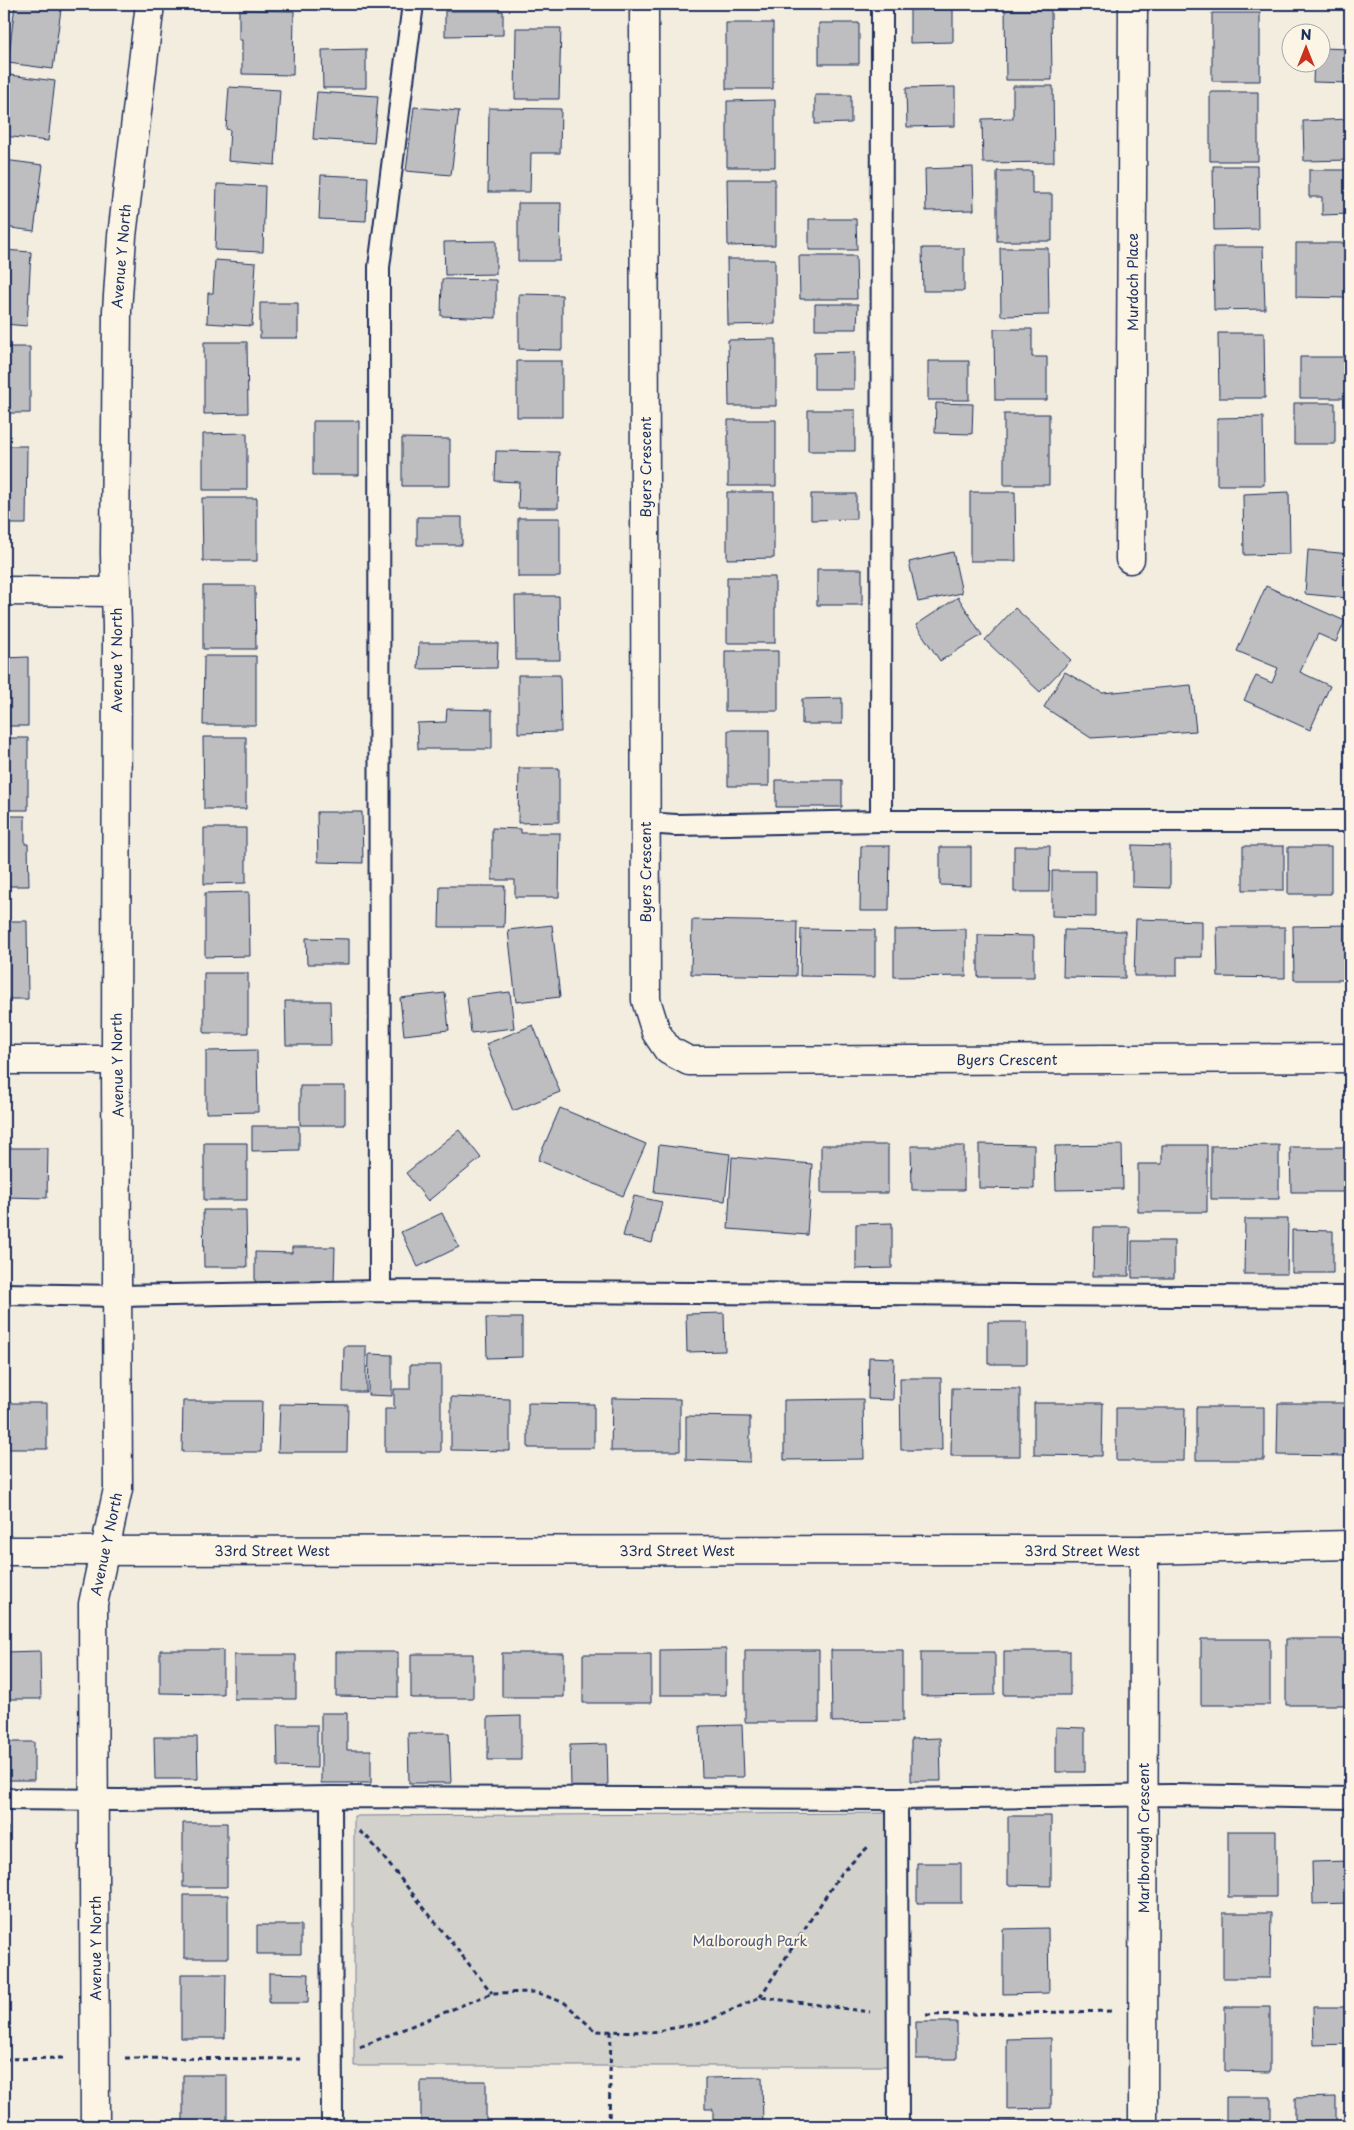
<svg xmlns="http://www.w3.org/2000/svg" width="1354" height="2130" viewBox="0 0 1354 2130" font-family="'Playpen Sans',sans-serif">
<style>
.green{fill:#d3d1cc;stroke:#778095}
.building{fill:#bebec0;stroke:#1b2f5e}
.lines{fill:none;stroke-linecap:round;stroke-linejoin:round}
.lane-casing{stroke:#1b2f5e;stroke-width:24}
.street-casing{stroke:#1b2f5e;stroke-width:31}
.secondary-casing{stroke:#1b2f5e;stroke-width:31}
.path{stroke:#1b2f5e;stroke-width:3;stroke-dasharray:5 4;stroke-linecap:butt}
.lane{stroke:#fcf5e5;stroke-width:20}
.street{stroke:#fcf5e5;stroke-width:28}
.secondary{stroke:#fcf5e5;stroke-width:28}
.labels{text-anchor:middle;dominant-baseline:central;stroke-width:4;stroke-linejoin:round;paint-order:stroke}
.street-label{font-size:14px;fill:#1b2f5e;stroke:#fcf5e5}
.park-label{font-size:14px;fill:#49587a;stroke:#fcf5e5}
</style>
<rect width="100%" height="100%" fill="#f3ede0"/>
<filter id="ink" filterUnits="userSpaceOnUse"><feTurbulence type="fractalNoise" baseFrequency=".02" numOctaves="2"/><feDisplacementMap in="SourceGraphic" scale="10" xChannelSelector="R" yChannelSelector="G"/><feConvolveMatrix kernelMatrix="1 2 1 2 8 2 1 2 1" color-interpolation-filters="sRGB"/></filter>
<g filter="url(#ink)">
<!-- green -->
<path class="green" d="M893,1813v253h-539v-250z"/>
<!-- building -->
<path class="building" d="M15,4l46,5 -8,60 -45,-6z
M953,9v33l-43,1v-33z
M239,10l55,1 -1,64 -51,-1v-34h-3z
M1005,10h46l1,70h-46z
M445,11h58v24l-58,1z
M1212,13h48v68h-48z
M726,23h47v66h-47z
M819,23h40v41h-40z
M516,28h45l-2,71h-44z
M1322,48l28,1v34l-37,-1 1,-20h8z
M366,49v39h-43l-1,-38z
M10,75l45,6 -7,60 -44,-5z
M1013,86h40l1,76 -71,1 -1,-44 31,-1z
M229,87l51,3 -5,75 -47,-4 2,-31 -4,-1z
M955,87v39l-48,1 -1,-39z
M317,92l61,4 -4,47 -61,-4z
M1210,92h48v69h-48z
M815,95h36v28l-36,1z
M775,100v67h-48v-66z
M414,107l45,4 -8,64 -45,-4z
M489,108l72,1 -1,44h-29l-1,39h-42z
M1349,119l1,41 -46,1 -1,-40z
M4,160l39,5 -9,66 -30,-4z
M1213,166h44l1,63 -44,1z
M973,167l1,43 -48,1 -1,-42z
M1309,170h41v44l-28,1v-18h-13z
M997,171h35v23h20v47h-55z
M321,175l47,2 -2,44 -47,-2z
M727,179h48v66l-47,1z
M217,184l48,2 -2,66 -48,-2z
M518,203h43l-1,58h-42z
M809,219h47l1,31h-48z
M496,241v33l-51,1 -1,-33z
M1296,243h53v55l-53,-1z
M1213,247h50l2,62 -51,1z
M922,248h42v43h-41z
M1000,248h48l1,67 -48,1z
M4,250l27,2 -4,74 -23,-2z
M799,256h57l1,43h-57z
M727,259h48v65l-47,1z
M215,260l41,3 -4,63 -45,-3 1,-30h5z
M442,279l54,1v38l-55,-2z
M519,294l43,1v55l-43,-1z
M260,303h38v35h-38z
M815,304h43l-1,25h-42z
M994,329h38v28h15v43h-52z
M1218,333h46l1,65h-46z
M776,339v67h-47l-1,-66z
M204,342h43l1,71 -44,1z
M4,347h26v66h-26z
M854,352v37h-40v-36z
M1300,357h48v41h-48z
M517,361h45v56h-45z
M928,361h41v39h-41z
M936,403l37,1 -1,30 -37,-1z
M1294,403h41v41h-41z
M808,410h47v41h-47z
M1004,414h45v71h-45z
M1263,417l1,68h-47v-67z
M728,420h48v66h-48z
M313,421h46v54h-46z
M247,433v57h-44v-56z
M402,438l48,1v47h-48z
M4,446h23l-1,78h-22z
M496,451l63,1 -1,56h-40l1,-26 -24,-1z
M727,492h47v66l-47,1z
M970,492h45l1,69h-46z
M1289,492l1,62 -46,1 -1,-61z
M811,494h45v25l-45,1z
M202,498h55v63h-54z
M417,517h45v28h-45z
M518,518h42v59h-42z
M1308,550l42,4 -2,44 -43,-4z
M953,552l9,41 -44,9 -9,-40z
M817,569h45v36h-45z
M727,577h48v66h-48z
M203,586h52l1,63h-53z
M1266,586l79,35 -9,21 -18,-8 -18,38 30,14 -20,44 -66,-30 12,-24 16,7 6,-15 -41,-17z
M515,596h44l1,64h-44z
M958,597l24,38 -42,26 -24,-36z
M1015,608l56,52 -31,32 -55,-52z
M419,643h79l-1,25 -79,1z
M725,651h53v60h-53z
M204,656h52v69h-53z
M28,657v69h-24v-68z
M1065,672l37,21 89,-8 5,46 -105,7 -47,-31z
M518,675h42l1,57 -43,1z
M842,698v26h-40v-25z
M447,709l45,1v39h-74l-1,-26 29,-1z
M728,730h41v56h-41z
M203,737h43v72h-42z
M4,738h24v72h-24z
M519,768h40v54l-41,1z
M776,780h66v27h-66z
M317,812h45l1,51 -45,-1z
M4,816h21v28h3l1,42h-25z
M204,828h42v55l-42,1z
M492,828l29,1v4h39l-1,64h-44v-17h-23z
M1132,845l38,1v42l-38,-1z
M861,846h29l-1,65h-29z
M1014,846h36l-1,46h-35z
M1243,846h41v44h-41z
M940,847h31v39l-31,-1z
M1288,847h43v47h-43z
M1052,871h44v46l-44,-1z
M440,886h65l-1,41h-65z
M249,892l1,64 -45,1v-64z
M1136,919l66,2v36h-25v19h-43z
M692,920l105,2 -1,54 -105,-2z
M4,921h23l1,78h-24z
M552,925l8,72 -44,5 -8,-72z
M1350,925v55h-56l-1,-54z
M1217,927h68v51l-67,-1z
M801,929l74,1v47l-75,-1z
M966,929v47l-72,1v-47z
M1064,930l61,1v47l-62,-1z
M978,935l56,1v41h-56z
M306,938l43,1v25h-42z
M204,973h44v60h-44z
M510,992l4,36 -43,5 -4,-36z
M445,993l4,37 -45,5 -4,-37z
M285,1001h45l1,44h-45z
M533,1025l27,67 -47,19 -27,-67z
M257,1050l1,62 -52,1v-62z
M300,1086h45v39h-45z
M560,1108l86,36 -23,52 -85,-36z
M252,1126h47v24l-47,1z
M459,1130l22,28 -53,43 -22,-28z
M204,1143h43v57h-43z
M979,1144l55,1v44l-55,-1z
M659,1145l71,9 -5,47 -71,-8z
M821,1145h67v48h-67z
M1122,1145l1,44 -67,1 -1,-44z
M1162,1145h45v67h-69v-48h24z
M1279,1145v54h-68v-53z
M911,1146h53v44h-52z
M1290,1147h60v45h-59z
M4,1148h44l-1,50 -43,-1z
M732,1157l80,7 -5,71 -79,-6z
M634,1196l28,6 -10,41 -29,-7z
M203,1210h43l1,57h-43z
M442,1213l17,34 -41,20 -17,-35z
M1245,1219h43l-1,55h-43z
M892,1223v45l-36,1v-45z
M1094,1227h36l-1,49h-36z
M1292,1230l41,1v42h-41z
M1132,1241h42v37h-42z
M292,1247h43l-1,36 -79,-1v-30l37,1z
M724,1313l1,38 -38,1 -1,-38z
M486,1318h36v39l-35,1z
M988,1322h39v42h-39z
M344,1346h22v46h-23z
M369,1354l23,1v41l-24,-1z
M869,1357l25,1 -1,42 -25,-1z
M410,1365h31v87h-56v-43h9v-20h16z
M900,1378h41l1,72h-41z
M952,1388l68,1v67h-69z
M451,1397l59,2v52l-59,-1z
M612,1398l68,1v52h-69z
M863,1399l1,60 -80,1v-60z
M183,1401h79l-1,51h-79z
M4,1403h43v46h-43z
M528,1403l66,1v44h-66z
M1034,1403h69l-1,53 -68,-1z
M1278,1403h69l-1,53 -69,-1z
M280,1404l68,1 -1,47h-69z
M1196,1407h68v53h-68z
M1116,1408h69l-1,53h-68z
M686,1416l64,1v45l-64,-2z
M1201,1639h69v66h-69z
M1286,1639h64v66h-64z
M726,1649v46h-66v-45z
M160,1650h63v44l-63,-1z
M745,1650h74v72h-74z
M831,1650h72v71l-71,1z
M40,1651l1,48h-37v-47z
M1004,1651h66v44h-66z
M336,1652h62v45l-62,-1z
M921,1652h74v43l-74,1z
M502,1653h62v44h-62z
M411,1654h62v44h-62z
M583,1654h68v49h-68z
M234,1655h62v44h-62z
M321,1713h26v37h24v33h-50z
M521,1716v44h-33v-43z
M277,1725h40v43l-39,-1z
M742,1725l2,52h-42l-2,-51z
M1056,1727l29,1v44h-29z
M408,1733h41l2,50h-42z
M154,1737h43l1,42h-43z
M940,1738l1,43h-30v-42z
M4,1742h30v38h-30z
M607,1744l1,43h-37l-1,-42z
M1008,1816h43v70l-43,-1z
M183,1823h44v64h-44z
M4,1827h4l-1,79h-3z
M1228,1831h48v66h-48z
M1350,1861v42l-37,1 -1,-42z
M917,1863h44v40h-44z
M184,1895h44v63h-44z
M1223,1913h48l-1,65h-47z
M257,1925h44v29h-44z
M1048,1928l1,65 -46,1v-65z
M269,1973l40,1 -1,29h-39z
M181,1974h45l-1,64h-44z
M1225,2007h45v65l-45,-1z
M1313,2007h37v37l-36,1z
M916,2022h41v37h-41z
M1051,2038v70l-44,1v-70z
M183,2075h44v51h-44z
M762,2077l1,49h-50v-17h-8v-31z
M421,2081h65v45h-65z
M4,2090h2v36h-2z
M1226,2097h45v29h-45z
M1336,2097v29h-41v-28z
M1051,2121v5h-52v-4z"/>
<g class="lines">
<defs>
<path id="lane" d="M881,821l1,-817
M645,823l31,2 205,-4h469
M380,1291l-1,-1024 34,-263
M4,1294l114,2 262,-5 970,6
M331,1797l1,329
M4,1799l115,1 212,-3 566,2 274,-4 179,3
M897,1799l1,327"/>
<path id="street" d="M644,4l2,996 10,32 12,18 21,11 661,-3
M1130,559l3,-555
M4,591l112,1
M4,1060h112
M95,2126l-2,-522 25,-115 -2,-429 1,-433 -2,-73 2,-243 5,-75 28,-232
M1143,2126l1,-576"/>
<path id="secondary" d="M4,1551l1140,-1 206,-5"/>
</defs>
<!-- lane casing -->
<use href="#lane" class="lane-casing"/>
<!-- street casing -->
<use href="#street" class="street-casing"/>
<!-- secondary casing -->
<use href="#secondary" class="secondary-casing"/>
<!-- path -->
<path class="path" d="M359,1831l9,7 124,155
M760,1997l81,-124 28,-27
M926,2015l186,-4
M360,2047l132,-54 43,-1 30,11 30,28 57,1 54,-10 54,-25 110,15
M125,2058l179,1
M4,2059l60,-1
M609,2126l2,-95"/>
<!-- lane -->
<use href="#lane" class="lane"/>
<!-- street -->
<use href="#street" class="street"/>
<!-- secondary -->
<use href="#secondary" class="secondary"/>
</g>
</g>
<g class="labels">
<!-- street labels -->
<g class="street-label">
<text transform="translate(121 256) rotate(-85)">Avenue Y North</text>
<text transform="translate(1132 282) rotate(-90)">Murdoch Place</text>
<text transform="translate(645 467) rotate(-90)">Byers Crescent</text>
<text transform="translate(116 660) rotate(-90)">Avenue Y North</text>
<text transform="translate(645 872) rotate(-90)">Byers Crescent</text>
<text x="1007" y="1059">Byers Crescent</text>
<text transform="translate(117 1065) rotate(-91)">Avenue Y North</text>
<text transform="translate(106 1544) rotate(-78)">Avenue Y North</text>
<text x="272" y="1550">33rd Street West</text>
<text x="677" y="1550">33rd Street West</text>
<text x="1082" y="1550">33rd Street West</text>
<text transform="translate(1143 1838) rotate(-90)">Marlborough Crescent</text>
<text transform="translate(95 1948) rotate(-90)">Avenue Y North</text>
</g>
<!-- park labels -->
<g class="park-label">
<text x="750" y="1940">Malborough Park</text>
</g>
</g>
<!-- margin -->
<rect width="1354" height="2130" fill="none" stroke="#fcf5e5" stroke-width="20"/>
<rect x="10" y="10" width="1334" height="2110" fill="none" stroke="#1b2f5e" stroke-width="2" filter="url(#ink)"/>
<!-- north arrow -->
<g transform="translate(1306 48)"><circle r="24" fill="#fcf5e5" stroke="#a2a6af"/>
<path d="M0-4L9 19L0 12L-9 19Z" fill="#c8321e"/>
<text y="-8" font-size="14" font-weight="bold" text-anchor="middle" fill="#1b2f5e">N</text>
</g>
</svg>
